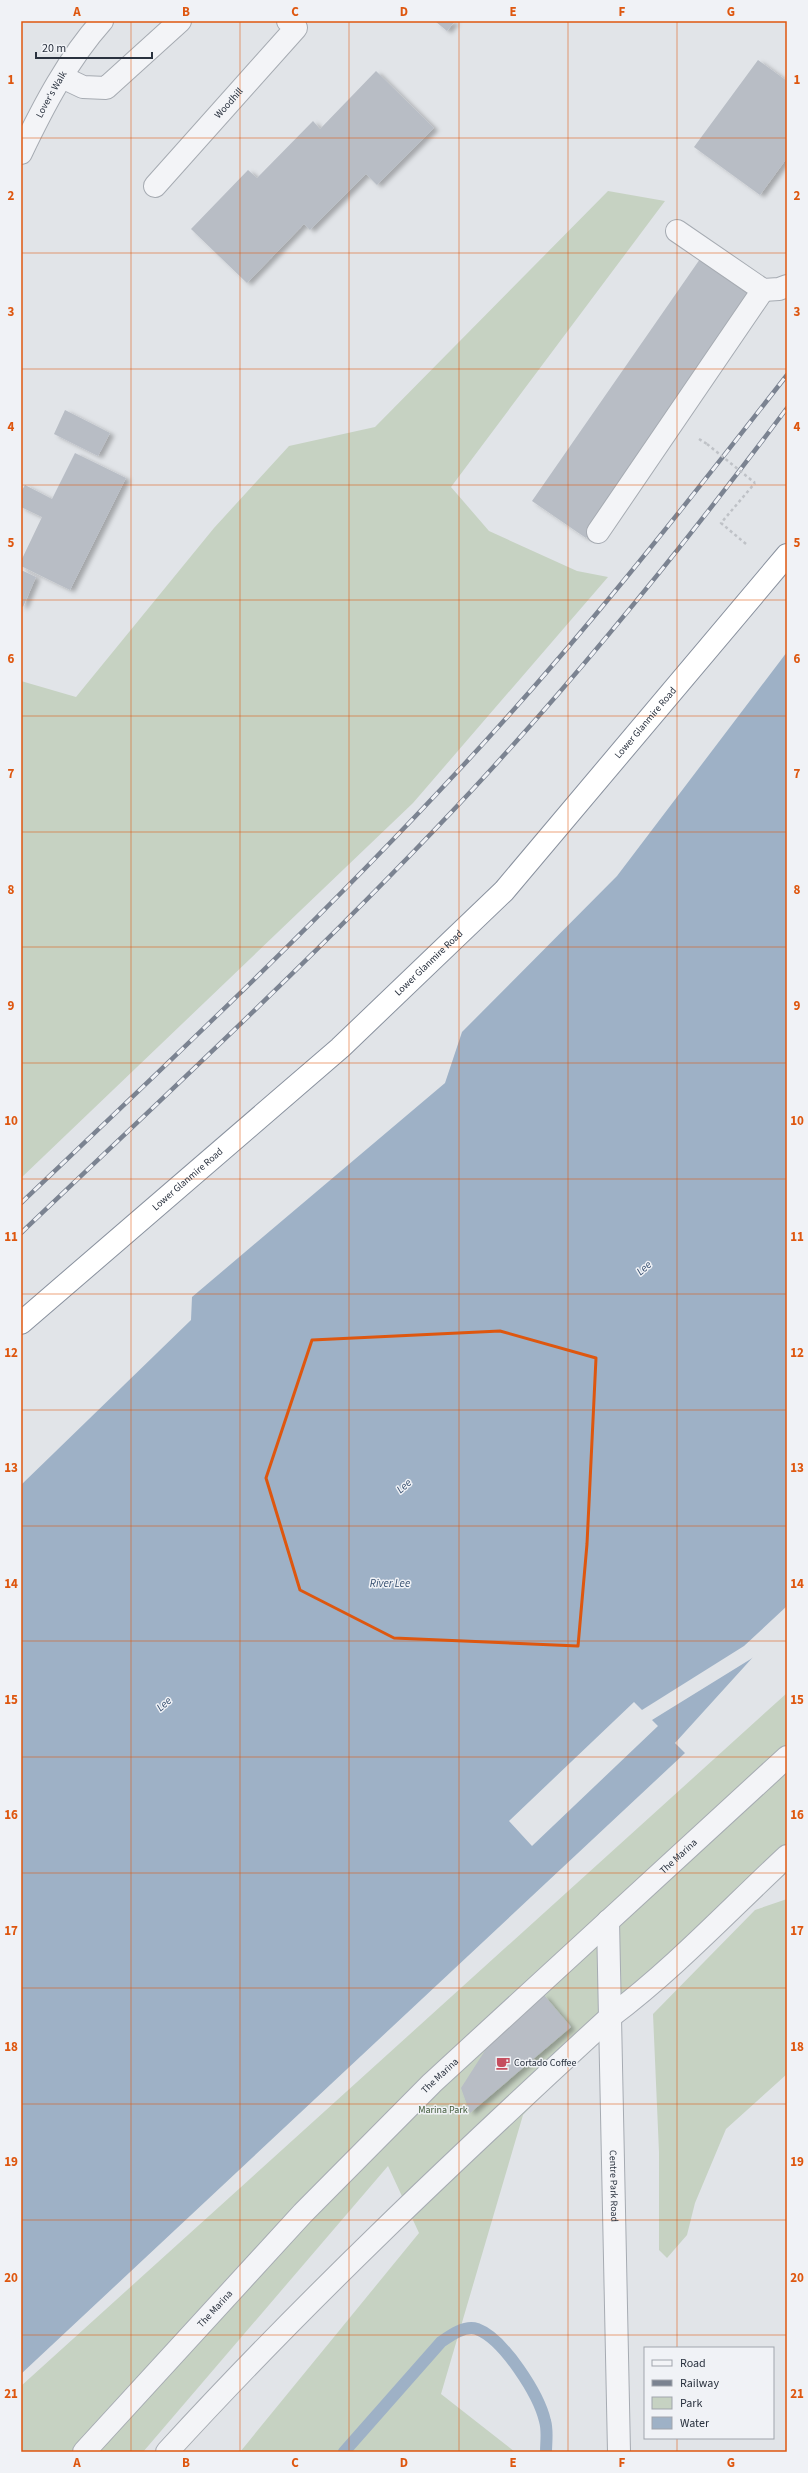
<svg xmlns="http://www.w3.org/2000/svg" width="808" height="2473" viewBox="0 0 808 2473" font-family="'Source Sans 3',sans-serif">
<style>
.green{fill:#c6d2c2}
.water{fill:#9eb1c6}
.pier{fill:#e1e4e8}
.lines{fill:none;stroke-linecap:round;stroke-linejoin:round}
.stream{stroke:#9eb1c6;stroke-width:12}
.building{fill:#b8bdc5;filter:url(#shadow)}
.minor-casing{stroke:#a6abb2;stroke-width:24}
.highway-casing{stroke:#89919e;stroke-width:24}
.path{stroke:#bfc2c7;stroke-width:2.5;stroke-dasharray:3 3;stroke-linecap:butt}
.minor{stroke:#f3f4f7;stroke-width:22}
.highway{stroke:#fff;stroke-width:22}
.rail-casing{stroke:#7b8391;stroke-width:4.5}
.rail{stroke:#f0f2f6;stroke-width:3;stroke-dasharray:9;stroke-linecap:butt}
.path-bridge{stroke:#bfc2c7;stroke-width:2.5;stroke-dasharray:3 3;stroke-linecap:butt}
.marked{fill:none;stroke:#de570f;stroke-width:3;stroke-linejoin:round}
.grid{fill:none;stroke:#de570f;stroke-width:1;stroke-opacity:0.55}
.labels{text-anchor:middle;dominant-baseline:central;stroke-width:3;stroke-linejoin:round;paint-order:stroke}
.street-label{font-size:10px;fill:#2a323f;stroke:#f0f2f6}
.poi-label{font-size:10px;fill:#2a323f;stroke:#f0f2f6;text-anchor:start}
.park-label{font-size:10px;fill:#3f5a38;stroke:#f0f2f6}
.water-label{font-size:11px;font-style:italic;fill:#375070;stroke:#f0f2f6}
.neatline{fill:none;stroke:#de570f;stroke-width:1.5}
.grid-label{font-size:13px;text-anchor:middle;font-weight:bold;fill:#de570f}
</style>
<defs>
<filter id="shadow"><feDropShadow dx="4.5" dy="2.5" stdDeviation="2" flood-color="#0004"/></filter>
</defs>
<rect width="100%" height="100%" fill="#e1e4e8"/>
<!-- green -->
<path class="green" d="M608,191l57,10 -214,286 38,44 88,40 31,6 -195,226 -392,375v-497l55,16 138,-169 75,-82 86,-19z
M787,1693v156l-124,121 -140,145 -82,279 74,58h-275l179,-219 -31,-67 -245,286h-122v-66z
M787,1899v175l-61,55 -31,74 -8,32 -20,23 -8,-8v-98l-6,-138 102,-104z"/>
<!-- water -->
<path class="water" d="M787,652v969l-15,12 -18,23 -79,87 10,10 -664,621v-889l170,-165 1,-23 253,-214 17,-51 155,-156z"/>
<!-- pier -->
<path class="pier" d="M787,1606v18l-13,10 -19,24 -1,-1 -102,63 6,6 -126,120 -23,-25 125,-119 8,8 102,-64z"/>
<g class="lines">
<!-- stream -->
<path class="stream" d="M344,2452l97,-110c10,-7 24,-17 36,-13 27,10 62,66 68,92 3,10 1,21 1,31"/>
</g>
<!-- building -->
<path class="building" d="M435,21h20l-8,10z
M758,60l29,21v77l-27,37 -66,-48z
M376,71l58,57 -57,57 -11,-11 -56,56 -6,-6 -57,59 -56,-54 57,-59 9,8 56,-57 7,8z
M700,259l53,37 -167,242 -54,-37z
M65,410l45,23 -12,23 -44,-22z
M75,453l51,25 -56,112 -49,-24v-5l21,-44 -21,-10v-15l4,-7 27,14z
M21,570l15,7 -13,30 -2,-1z
M544,1995l27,32 -101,86 -9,-25 32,-50z"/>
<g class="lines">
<defs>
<g id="minor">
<path d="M62,77l21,10 23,1 74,-67"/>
<path id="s1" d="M21,153c22,-46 47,-94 81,-132"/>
<path id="s2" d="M155,186l141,-158 -8,-7"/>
<path d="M677,231l86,59 16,-1 8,-3"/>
<path d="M598,532l165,-242"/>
<path id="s3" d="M608,1921l11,531"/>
<path id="s4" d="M84,2452l219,-239 129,-130 355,-326"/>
<path d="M167,2452c140,-153 291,-295 443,-435 64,-48 119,-107 177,-161"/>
</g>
<g id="highway">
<path id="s5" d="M21,1323l319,-275 164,-157 283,-336"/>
</g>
</defs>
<!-- minor casing -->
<use href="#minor" class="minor-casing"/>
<!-- highway casing -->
<use href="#highway" class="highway-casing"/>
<!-- path -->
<path class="path" d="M699,439l8,5
M746,544l-25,-21 34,-40"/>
<!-- minor -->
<use href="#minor" class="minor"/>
<!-- highway -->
<use href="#highway" class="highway"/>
<defs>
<path id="rail" d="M21,1203c148,-141 297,-281 436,-431 118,-126 224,-261 330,-397
M21,1233c153,-146 309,-290 453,-445 111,-120 215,-249 313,-380"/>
</defs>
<!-- rail casing -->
<use href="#rail" class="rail-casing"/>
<!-- rail -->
<use href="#rail" class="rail"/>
<!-- path-bridge -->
<path class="path-bridge" d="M707,444l48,39"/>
</g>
<!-- marked area -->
<path class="marked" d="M500,1331l96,27 -9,186 -9,102 -184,-8 -94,-48 -34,-112 46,-138z"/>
<!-- grid -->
<path class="grid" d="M131,21v2431M240,21v2431M349,21v2431M459,21v2431M568,21v2431M677,21v2327M21,138h766M21,253h766M21,369h766M21,485h766M21,600h766M21,716h766M21,832h766M21,947h766M21,1063h766M21,1179h766M21,1294h766M21,1410h766M21,1526h766M21,1641h766M21,1757h766M21,1873h766M21,1988h766M21,2104h766M21,2220h766M21,2335h766M677,2438v14"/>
<!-- icons -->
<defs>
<symbol id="cafe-bare" viewBox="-9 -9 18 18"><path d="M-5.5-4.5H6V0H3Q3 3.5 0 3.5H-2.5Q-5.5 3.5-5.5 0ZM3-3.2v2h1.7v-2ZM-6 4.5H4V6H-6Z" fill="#c54e5f" stroke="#f0f2f6" stroke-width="2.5" paint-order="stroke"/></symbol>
</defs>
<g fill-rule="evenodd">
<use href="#cafe-bare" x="493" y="2053" width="20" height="20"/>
</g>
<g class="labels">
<!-- street labels -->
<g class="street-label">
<text stroke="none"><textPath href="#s1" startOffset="66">Lover's Walk</textPath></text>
<text stroke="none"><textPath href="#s2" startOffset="111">Woodhill</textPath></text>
<text stroke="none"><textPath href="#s5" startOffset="868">Lower Glanmire Road</textPath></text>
<text stroke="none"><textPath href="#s5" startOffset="544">Lower Glanmire Road</textPath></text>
<text stroke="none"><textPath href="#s5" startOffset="220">Lower Glanmire Road</textPath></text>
<text stroke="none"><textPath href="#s4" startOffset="842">The Marina</textPath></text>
<text stroke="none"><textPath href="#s4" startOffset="518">The Marina</textPath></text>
<text stroke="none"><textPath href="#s3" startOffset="265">Centre Park Road</textPath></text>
<text stroke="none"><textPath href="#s4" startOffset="194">The Marina</textPath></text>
</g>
<!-- poi labels -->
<g class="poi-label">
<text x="514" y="2063">Cortado Coffee</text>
</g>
<!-- park labels -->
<g class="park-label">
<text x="443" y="2110">Marina Park</text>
</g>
<!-- water labels -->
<g class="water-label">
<text transform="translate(644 1268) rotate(-42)">Lee</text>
<text transform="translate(404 1486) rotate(-42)">Lee</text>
<text x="390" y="1583">River Lee</text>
<text transform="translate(164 1704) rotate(-42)">Lee</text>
</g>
</g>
<!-- border -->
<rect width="808" height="2473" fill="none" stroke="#f0f2f6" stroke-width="44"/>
<!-- legend -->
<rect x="644" y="2347" width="130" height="92" fill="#f0f2f6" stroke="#a1a5ad"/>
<rect x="652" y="2360" width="20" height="6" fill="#f3f4f7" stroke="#a1a5ad"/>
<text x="680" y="2367" font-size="12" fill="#2a323f">Road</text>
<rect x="652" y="2380" width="20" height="6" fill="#7b8391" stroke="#a1a5ad"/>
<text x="680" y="2387" font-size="12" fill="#2a323f">Railway</text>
<rect x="652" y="2397" width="20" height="12" fill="#c6d2c2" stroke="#a1a5ad"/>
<text x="680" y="2407" font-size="12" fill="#2a323f">Park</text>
<rect x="652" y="2417" width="20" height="12" fill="#9eb1c6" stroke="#a1a5ad"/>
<text x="680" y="2427" font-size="12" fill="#2a323f">Water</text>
<!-- scale -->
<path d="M36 52v6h116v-6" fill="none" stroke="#2a323f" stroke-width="2"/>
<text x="42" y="52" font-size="12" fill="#2a323f" stroke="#f0f2f6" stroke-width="3" paint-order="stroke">20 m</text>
<rect x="22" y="22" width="764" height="2429" class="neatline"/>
<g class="grid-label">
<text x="77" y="16">A</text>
<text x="186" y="16">B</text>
<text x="295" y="16">C</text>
<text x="404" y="16">D</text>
<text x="513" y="16">E</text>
<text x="622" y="16">F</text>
<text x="731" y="16">G</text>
<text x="11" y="84">1</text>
<text x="797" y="84">1</text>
<text x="11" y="200">2</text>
<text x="797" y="200">2</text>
<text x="11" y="316">3</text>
<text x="797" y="316">3</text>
<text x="11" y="431">4</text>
<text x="797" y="431">4</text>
<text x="11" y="547">5</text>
<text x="797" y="547">5</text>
<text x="11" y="663">6</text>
<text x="797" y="663">6</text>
<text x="11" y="778">7</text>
<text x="797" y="778">7</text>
<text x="11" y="894">8</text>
<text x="797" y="894">8</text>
<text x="11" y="1010">9</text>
<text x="797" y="1010">9</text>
<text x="11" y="1125">10</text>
<text x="797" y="1125">10</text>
<text x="11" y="1241">11</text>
<text x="797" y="1241">11</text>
<text x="11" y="1357">12</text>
<text x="797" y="1357">12</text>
<text x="11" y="1472">13</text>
<text x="797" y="1472">13</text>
<text x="11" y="1588">14</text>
<text x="797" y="1588">14</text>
<text x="11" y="1704">15</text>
<text x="797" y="1704">15</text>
<text x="11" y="1819">16</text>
<text x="797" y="1819">16</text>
<text x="11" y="1935">17</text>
<text x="797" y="1935">17</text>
<text x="11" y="2051">18</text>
<text x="797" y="2051">18</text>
<text x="11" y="2166">19</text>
<text x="797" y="2166">19</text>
<text x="11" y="2282">20</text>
<text x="797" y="2282">20</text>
<text x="11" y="2398">21</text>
<text x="797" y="2398">21</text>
<text x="77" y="2467">A</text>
<text x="186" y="2467">B</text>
<text x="295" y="2467">C</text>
<text x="404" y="2467">D</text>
<text x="513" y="2467">E</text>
<text x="622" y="2467">F</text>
<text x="731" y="2467">G</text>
</g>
</svg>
